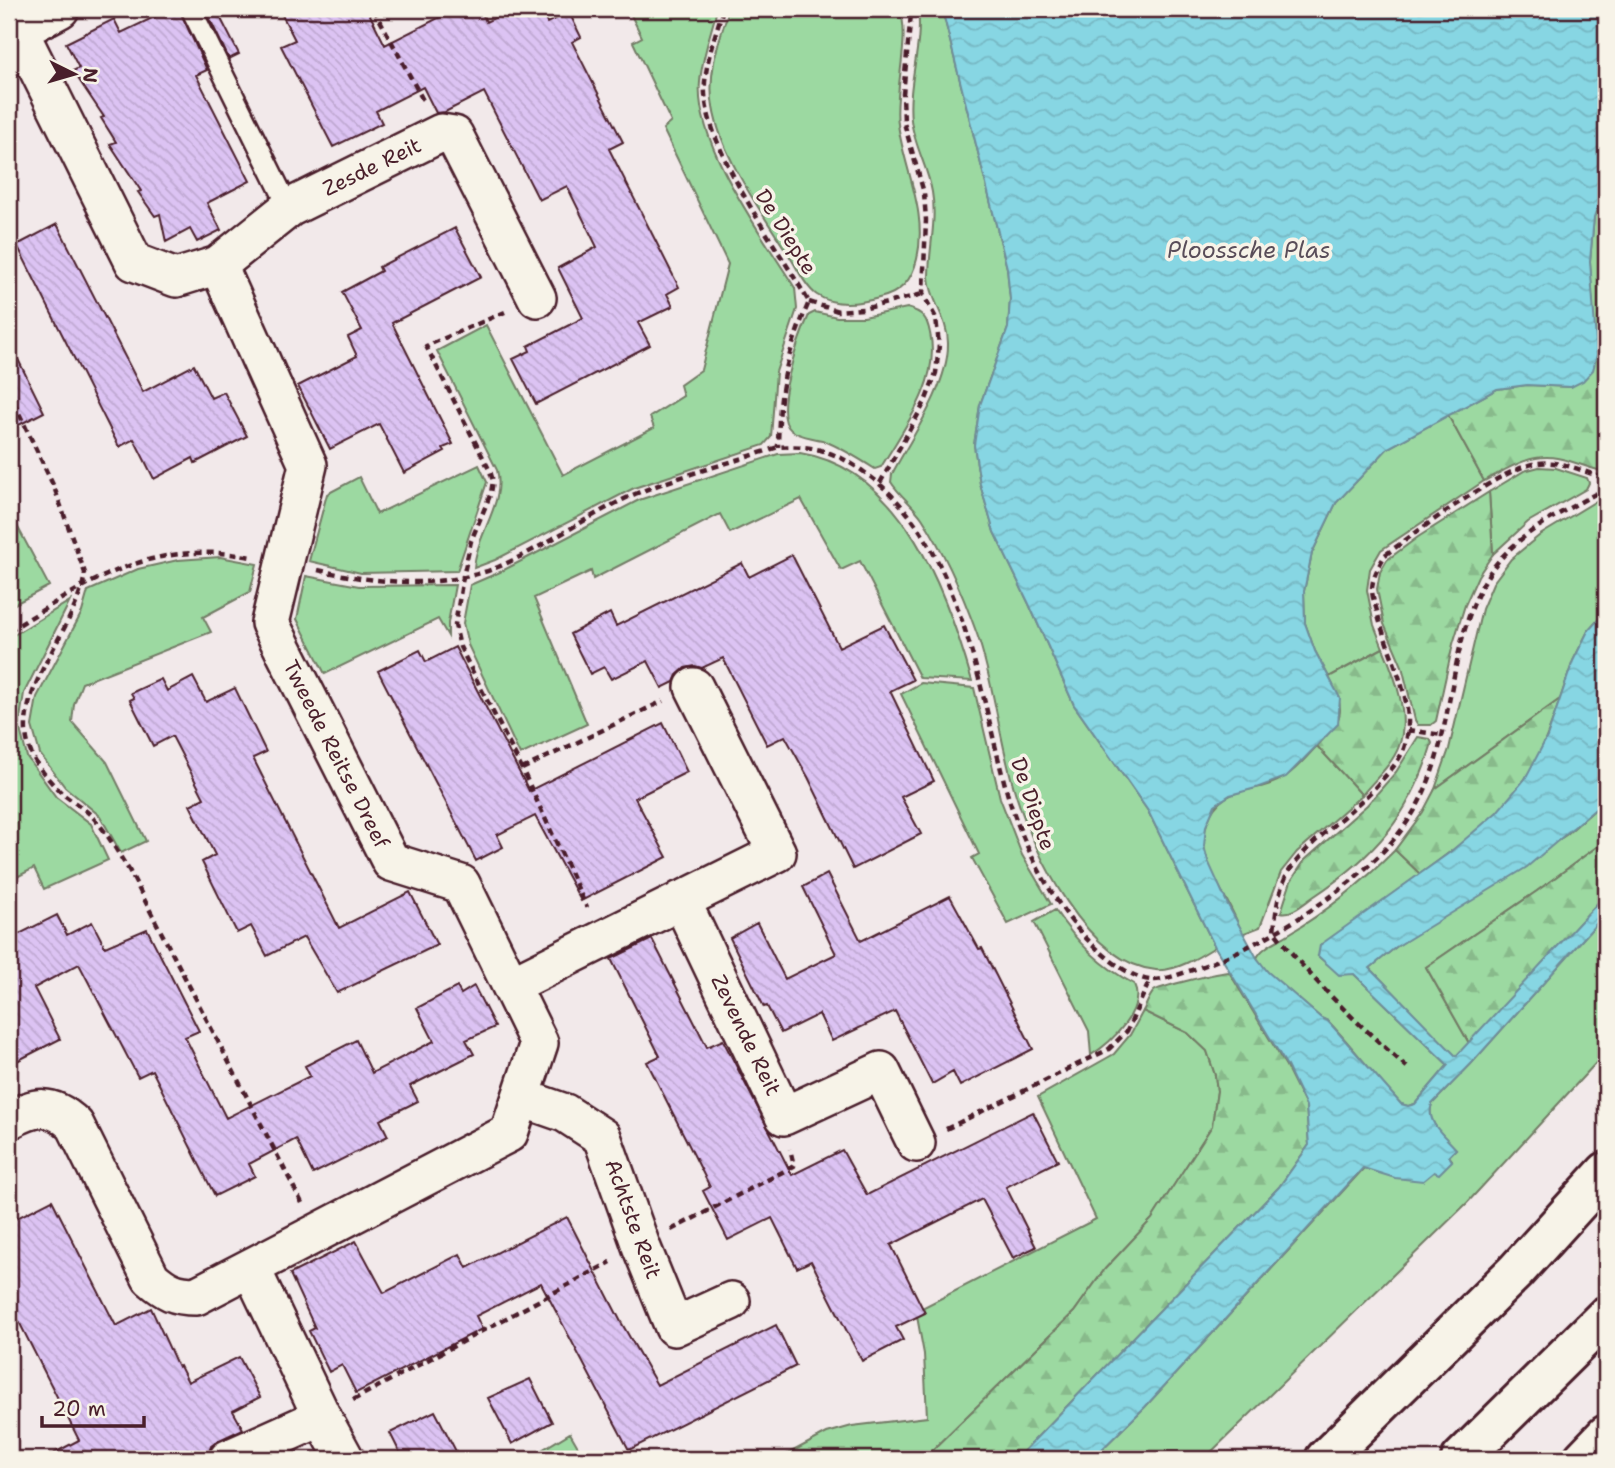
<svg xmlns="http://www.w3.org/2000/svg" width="1615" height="1468" viewBox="0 0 1615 1468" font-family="'Shantell Sans',sans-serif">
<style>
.green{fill:#9cd9a1;stroke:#737c66;stroke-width:2}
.forest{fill:url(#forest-firs);stroke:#737c66;stroke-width:2}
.water{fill:url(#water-waves);stroke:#6f8d99;stroke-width:2}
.building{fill:url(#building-back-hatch);stroke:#4a1f2b;stroke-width:2}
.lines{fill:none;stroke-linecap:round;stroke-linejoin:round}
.lane-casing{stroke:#4a1f2b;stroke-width:24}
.street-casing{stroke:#4a1f2b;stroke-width:42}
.highway-casing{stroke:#4a1f2b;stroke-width:44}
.path{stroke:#4a1f2b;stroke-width:4.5;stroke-dasharray:7 5;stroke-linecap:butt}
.lane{stroke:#f7f3e8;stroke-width:19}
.street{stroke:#f7f3e8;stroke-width:37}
.highway{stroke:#f7f3e8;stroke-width:38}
.labels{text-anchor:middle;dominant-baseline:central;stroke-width:7;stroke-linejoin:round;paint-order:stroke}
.street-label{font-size:21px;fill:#4a1f2b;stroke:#f7f3e8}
.water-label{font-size:23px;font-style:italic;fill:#594d59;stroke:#f7f3e8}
</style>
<defs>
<pattern id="forest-firs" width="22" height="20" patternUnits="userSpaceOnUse" patternTransform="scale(1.75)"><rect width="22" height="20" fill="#9cd9a1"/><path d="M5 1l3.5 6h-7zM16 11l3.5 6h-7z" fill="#88ba8b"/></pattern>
<pattern id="water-waves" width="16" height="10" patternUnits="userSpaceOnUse" patternTransform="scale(1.75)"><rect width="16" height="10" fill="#87d6e3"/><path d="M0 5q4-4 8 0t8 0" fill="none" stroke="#76b7c3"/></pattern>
<pattern id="building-back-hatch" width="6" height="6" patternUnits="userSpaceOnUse" patternTransform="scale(1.75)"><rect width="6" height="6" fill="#dcc3f3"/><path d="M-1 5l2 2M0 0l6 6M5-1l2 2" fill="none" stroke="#bea7d0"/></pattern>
</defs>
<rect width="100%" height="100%" fill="#f2e9ea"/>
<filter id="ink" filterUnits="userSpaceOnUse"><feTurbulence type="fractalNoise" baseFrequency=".0143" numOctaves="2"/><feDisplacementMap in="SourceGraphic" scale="14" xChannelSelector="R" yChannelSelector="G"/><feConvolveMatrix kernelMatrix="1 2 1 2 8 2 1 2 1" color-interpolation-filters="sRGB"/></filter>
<g filter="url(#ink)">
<!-- green -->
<path class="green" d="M628,9h89c-6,24 -15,48 -17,73 -6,62 63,154 95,206l2,21 -21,63 -5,65 -7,8 -130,43 -139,72 -21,8c2,-33 32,-66 23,-98l-60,-119 49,-26 77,150 91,-47 -4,-11 33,-21 -3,-11 21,-15 27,-106 -65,-135 8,-7 -38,-80 9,-5z
M729,9h170c13,25 -6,82 -1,115 6,46 30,87 19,135 -5,21 -16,34 -38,39 -18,5 -44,9 -62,-3 -11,-7 -20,-27 -27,-38 -27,-43 -69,-100 -77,-150 -6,-34 6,-66 16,-98z
M918,9h24l65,259 3,31 -2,29 -28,77 -6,40 6,39 14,48 35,72 45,101 74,106 67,136c-16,10 -40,25 -59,23 -69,-6 -122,-118 -140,-175 -17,-53 -21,-109 -39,-161 -14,-39 -32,-81 -55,-116 -9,-13 -23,-23 -31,-36l1,-8c19,-36 57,-89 56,-131 0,-24 -18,-43 -19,-66 0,-29 8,-57 3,-85 -4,-24 -18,-47 -21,-72 -4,-37 12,-74 7,-111z
M1606,185v157h-11l-5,-81 4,-44z
M907,308c16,4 20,10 23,25 11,48 -26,95 -49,134l-6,2c-17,-11 -35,-22 -53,-29 -11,-3 -22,-3 -31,-10 -20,-16 9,-95 18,-115l6,-3 22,5h27z
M1448,415l36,66 -103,69 -11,19 -3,21 7,35 9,23 -54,29 -14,-26 -10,-28 -1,-32 8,-38 24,-50 52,-55z
M800,453c103,16 147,141 172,228l-52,-3 -60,-117 -19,9 -40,-71 -71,34 -10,-19 -127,65 -2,-8 -57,27 53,126 -67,31 -52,-110 -5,-22 7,-38 30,-13 139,-72 139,-46z
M479,465l8,17 -30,89 -96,2 -52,-12 18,-67 32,-17 18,37z
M1539,467l17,1 31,10 2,5 -3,6 -58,33 -35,32 -4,-62 35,-21z
M1606,495v116l-18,20 -15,30 -13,38 -125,90 14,-40 33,-140 11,-26 18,-24 29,-24z
M14,520l35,66 -40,21v-84z
M220,557l37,7 -7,28 -47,25 8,15 -129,51 -8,21 -2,18 35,40 39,79 -25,12 -21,-37 -35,-29 -25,-33 -8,-28 5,-29 45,-85 6,-21 50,-22 40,-9z
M306,576l53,10 96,-1 -7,38v13l-10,-17 -113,55 -28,-55z
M70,601l-46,92 -5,32 8,32 29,40 35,27 17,36 -64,29 -10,-21 -25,13v-243z
M921,683l53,5 26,110 22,57 29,49 -43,20 -36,-66 7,-4 -78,-160z
M1317,746l45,49 -65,57 -16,20 -21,55 -18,7c-8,-26 -26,-48 -35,-74 -4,-12 -4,-25 0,-37 14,-42 50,-26 79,-47 12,-8 21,-20 31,-30z
M1606,800v40l-69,51 -111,76 43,76 -13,14 -86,-89 26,-21 170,-112z
M1395,850l25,24 -43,31 -59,51 9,8 27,10 94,91 -33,39 -7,2 -7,-2c-26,-27 -47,-56 -73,-83l-7,-3 -54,-46 -10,-14c5,-11 19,-16 30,-23 39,-23 76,-53 108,-85z
M1055,910c21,32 45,56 79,74 12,25 -23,59 -43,71l-2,-24 -55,-109z
M1606,913v139l-139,151 -263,256h-112l53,-52 219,-239c34,11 56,13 88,-8l-3,-4 7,-7c-12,-13 -31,-27 -24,-45l39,-40z
M1143,1011l45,22 19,18 8,24 2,16 -5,35 -60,93 -47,50 -31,43 -151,147h-145l49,-26 25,-7 75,-9 -3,-63 -8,-43 180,-92 -58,-122 76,-43 16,-19z
M570,1433l15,26h-45l-3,-6z"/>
<!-- forest -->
<path class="forest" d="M1595,342h11v130c-16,-3 -32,-11 -49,-14 -27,-5 -50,11 -73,23l-36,-66 49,-26 30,-4 44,2 26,-32z
M1489,492l4,62 -15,22 -13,29 -12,39 -17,77 -5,4h-13l-3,-5 -13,-54 -18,-42 -7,-35 3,-17 7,-12 31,-23z
M1383,648c12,28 27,67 16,98 -7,19 -25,34 -37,49l-45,-49c26,-27 30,-34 12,-69z
M1560,699c-9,27 -19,56 -35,80 -26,39 -68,68 -105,95l-25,-24 28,-38 12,-23z
M1418,737l12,2 2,4c-21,72 -57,113 -119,154 -9,6 -21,18 -32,15l10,-31 14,-21 62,-55 29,-33z
M1606,840v54l-137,149 -43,-76 111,-76z
M1229,972l57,94 20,40 3,39 -30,42 -263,272h-93l151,-147 31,-43 47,-50 60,-93 5,-35 -2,-16 -8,-24 -19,-18 -45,-22c3,-5 6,-15 11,-20 4,-4 67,-19 75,-19z"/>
<!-- water -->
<path class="water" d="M942,9h664v176l-12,32 -4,44 7,94 -4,15 -10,11 -12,6 -44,-2 -30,4 -109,59 -52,55 -24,50 -8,38 1,32 10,28 25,47 -2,26 -52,53 -30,11 -26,7 -15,10 -9,21 -2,20 4,15 20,44 29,53 11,14 53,46 7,3 73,83 7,2 7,-2 33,-39 -94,-91 -15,1 -21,-19 2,-11 129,-92 48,-41 28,-33 22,-42 26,-76 15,-30 18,-20v189l-79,67 -131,80 -26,21 86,88 150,-162v19l-135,151 -39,40c-7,18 13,32 24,45l-7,7 3,5 -13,13 -5,-2 -11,9 -28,-3 -32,-10 -218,239 -53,52h-76l263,-272 30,-42 -3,-39 -19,-40 -72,-119 -67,-136 -74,-106 -45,-101 -35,-72 -14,-48 -6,-39 6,-40 28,-77 2,-29 -3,-31z"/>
<!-- building -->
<path class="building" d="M171,9h8l28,61 -11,5 54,106 -43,22 14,27 -24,12 -7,-13 -24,13 -6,-28 -5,2 -17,-24 3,-1 -31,-47 6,-2 -15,-24 3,-1 -31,-46 6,-3 -13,-25 48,-24 7,14z
M205,9h11l23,45 -10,5z
M279,9h88l18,36 71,-36h24l6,13 26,-13h28l7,14 22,-11 12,25 -9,5 51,100 -14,7 70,138 -12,7 6,12 -35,17 12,22 -114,59 -23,-45 17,-8 -2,-5 55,-28 -25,-50 39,-21 -30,-61 -28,14 -55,-108 -39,20 -9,1 -13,-26 -47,24 6,12 -49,24 -52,-101 14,-6z
M57,224l86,168 51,-27 17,33 13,-6 23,44 -52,27 -2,-5 -39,21 -20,-40 -15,8 -102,-202z
M455,228l26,49 -89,46 61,121 -10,4 2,3 -41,22 -25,-49 -49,25 -32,-63 59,-30 -9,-19 14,-7 -20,-38 39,-21 -2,-4z
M9,341l35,71 -35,18z
M792,555l47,92 45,-22 29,55 -23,11 44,90 -33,16 20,37 -68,35 -45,-92 -23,-41 -18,9 -44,-87 -21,10 -7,-2 -10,2 -8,7 -3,7 -12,6 -14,-27 -37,18 -7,-12 -14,7 -20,-40 40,-21 6,13 126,-63 7,14z
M455,647l74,144 134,-68 24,49 -52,26 32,59 -86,44 -46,-85 -38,19 6,12 -27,14 -98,-190 42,-21 6,12z
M193,677l13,25 29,-14 31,64 -13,6 86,170 71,-36 27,53 -100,48 -33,-56 -37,19 -16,-30 -14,7 -35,-71 13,-7 -25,-50 14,-7 -32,-62 -19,10 -23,-46 4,-2 -3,-5 30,-14 6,12z
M827,874l34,67 89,-45 29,53 3,-1 51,101 -73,37 -7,-14 -21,12 -37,-73 -63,30 -13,-27 -38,19 -14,-27 -3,1 -34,-69 27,-15 28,56 51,-25 -33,-67z
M57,915l10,20 25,-13 13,25 42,-18 52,102 -14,6 41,81 84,-42 -5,-10 51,-26 16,33 62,-32 -17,-33 40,-21 4,7 13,-8 21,41 -29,13 8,14 -64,32 8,15 -38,19 8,16 -75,38 -17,-35 -47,25 6,12 -40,20 -63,-126 -14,7 -59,-113 -45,24 26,51 -51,26v-126z
M652,939l55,108 16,-7 69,135 50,-25 25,45 166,-83 25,49 -52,26 30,60 -23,11 -31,-59 -91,46 34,68 -29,14 7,13 -41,21 -51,-100 -14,7 -25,-50 -44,22 -25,-49 7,-4 -63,-125 13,-6 -49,-97z
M52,1200l64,126 35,-18 27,59 2,-1 8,16 51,-25 21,40 -27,14 10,18 -24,11 -8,6 -4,12 -164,1 36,-19 -70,-138v-80z
M567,1217l54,105 36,63 119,-60 20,41 -167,84 -88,-167 -65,33 6,13 -126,64 -14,-28 -13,7 -20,-41 6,-3 -25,-54 66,-33 28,52 76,-39 7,14z
M530,1379l22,43 -40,22 -24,-46z
M435,1411l25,48h-57l-13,-26z"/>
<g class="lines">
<defs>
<path id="lane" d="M191,9l98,199"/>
<path id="street" d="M9,27l10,4 115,231 42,16 42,-13 71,-57 152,-75 13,2 83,163
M19,31l41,-22
M681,900l103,216 97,-45 35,72
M511,985l266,-132 -83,-166
M522,1098l43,15 37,24 39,109 33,81 57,-26
M9,1120c27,-14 42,-18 66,5l76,153c15,13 24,18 45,18l313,-163 30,-90 -78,-159 -70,-22 -121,-239 38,-158 -90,-200
M251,1268l71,149 23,42
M228,1459l94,-42"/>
<path id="highway" d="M1325,1459l191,-188 90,-99
M1461,1459l145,-143
M1583,1459l23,-24"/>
</defs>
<!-- lane casing -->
<use href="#lane" class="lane-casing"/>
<!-- street casing -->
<use href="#street" class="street-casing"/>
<!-- highway casing -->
<use href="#highway" class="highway-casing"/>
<!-- path -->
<path class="path" d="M374,9l51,95
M723,9c-7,24 -16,48 -18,73 -5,62 73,165 104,220 -23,54 -30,86 -31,145
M809,302l29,9 25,-2 60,-15
M505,312l-79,34 64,125 3,10 -2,12 -20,48 -8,36 -8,48 5,22 62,122 65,139
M9,392l45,95 31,86c-8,58 -82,126 -52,184 6,12 20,28 30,37 11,9 25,16 33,27 13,14 22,33 33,49l173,333
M880,483l45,-81 11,-29 3,-28 -3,-27 -13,-24 3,-74 -2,-27 -20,-70 -1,-29 8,-80 -2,-5
M318,570c58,13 123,20 180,-3 47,-20 90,-52 137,-73 46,-19 96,-31 143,-47 34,-3 58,5 86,25 98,68 114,217 144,324 14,46 38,93 68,131 16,19 49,50 74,53 13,1 30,-6 42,-10 75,-25 187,-93 225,-164 38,-69 29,-155 67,-224 25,-46 79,-70 122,-94
M9,631c82,-51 141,-92 242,-74
M1408,730l34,5
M522,769l141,-68
M1407,1067c-48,-42 -94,-85 -133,-136 2,-18 3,-35 11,-52 13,-31 69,-67 93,-95 10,-11 23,-24 27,-39 13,-43 -19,-93 -28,-134 -2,-7 -5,-15 -5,-21 0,-13 7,-24 13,-35 32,-23 117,-88 153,-92 23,-3 47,9 68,16
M946,1129l163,-80 18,-18 23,-51
M671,1230l123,-64 -4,-17
M353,1400l258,-138"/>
<!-- lane -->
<use href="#lane" class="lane"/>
<!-- street -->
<use href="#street" class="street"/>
<!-- highway -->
<use href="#highway" class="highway"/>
</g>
</g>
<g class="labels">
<!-- street labels -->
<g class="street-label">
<text transform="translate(372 167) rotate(-26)">Zesde Reit</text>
<text transform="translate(786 232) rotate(58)">De Diepte</text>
<text transform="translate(336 754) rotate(63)">Tweede Reitse Dreef</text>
<text transform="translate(1033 804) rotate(71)">De Diepte</text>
<text transform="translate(746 1035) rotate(64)">Zevende Reit</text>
<text transform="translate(633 1219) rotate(70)">Achtste Reit</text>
</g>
<!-- water labels -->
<g class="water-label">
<text x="1249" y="250">Ploossche Plas</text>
</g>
</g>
<!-- margin -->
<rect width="1615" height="1468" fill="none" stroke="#f7f3e8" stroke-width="35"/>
<rect x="18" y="18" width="1580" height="1433" fill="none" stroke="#4a1f2b" stroke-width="2.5" filter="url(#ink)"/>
<!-- north arrow -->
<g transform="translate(74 74) rotate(95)" stroke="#f7f3e8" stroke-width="5" paint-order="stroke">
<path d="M0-5L12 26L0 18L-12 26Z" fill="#4a1f2b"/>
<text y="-10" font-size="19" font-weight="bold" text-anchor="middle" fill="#4a1f2b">N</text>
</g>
<!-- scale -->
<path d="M42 1416v10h102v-10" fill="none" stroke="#4a1f2b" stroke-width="3.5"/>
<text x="52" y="1416" font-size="21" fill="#4a1f2b" stroke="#f7f3e8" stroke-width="5" paint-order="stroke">20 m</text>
</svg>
